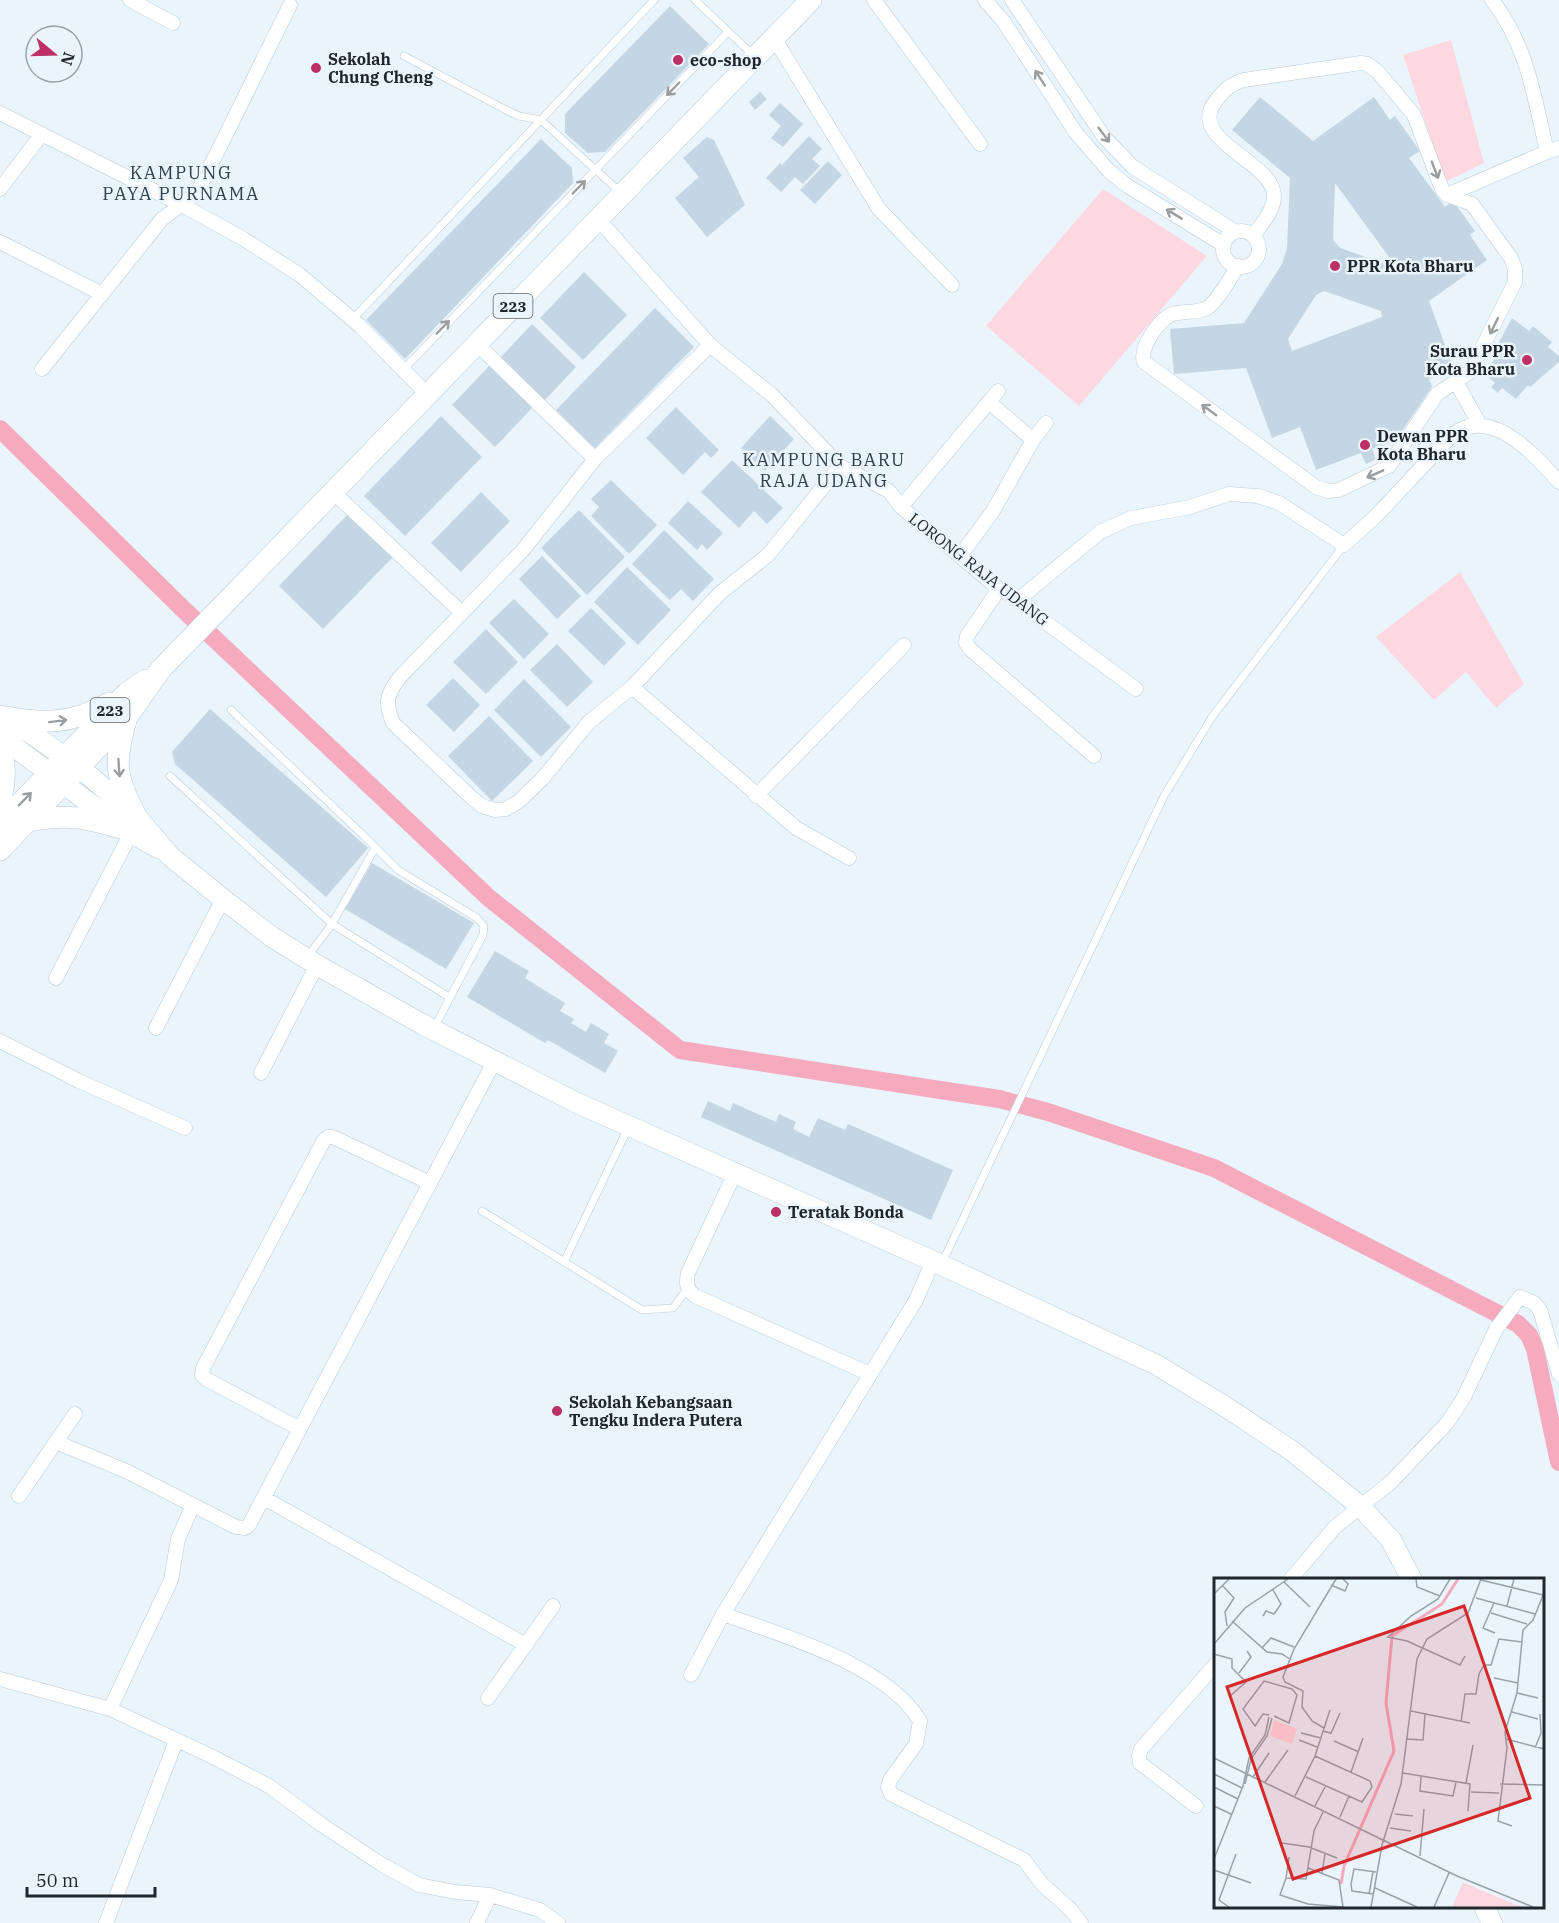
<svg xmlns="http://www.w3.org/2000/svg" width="1559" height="1923" viewBox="0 0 1559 1923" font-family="'IBM Plex Serif',serif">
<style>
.green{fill:#fed8e1}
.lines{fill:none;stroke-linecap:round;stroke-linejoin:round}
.canal{stroke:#f5aabd;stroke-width:18}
.building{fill:#c4d6e3;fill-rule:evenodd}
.service-casing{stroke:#b9cad7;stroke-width:8}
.minor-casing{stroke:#b9cad7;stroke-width:15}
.secondary-casing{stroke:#b9cad7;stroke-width:21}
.primary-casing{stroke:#b9cad7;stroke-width:22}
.service{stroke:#fff;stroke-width:7}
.minor{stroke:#fff;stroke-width:14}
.secondary{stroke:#fff;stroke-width:20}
.primary{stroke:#fff;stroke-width:21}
.oneway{stroke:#9b9ea0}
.poi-dot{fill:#bc3066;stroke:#e9f4fc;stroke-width:2}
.labels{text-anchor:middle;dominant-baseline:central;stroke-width:5;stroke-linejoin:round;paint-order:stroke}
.shield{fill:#e9f4fc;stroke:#5c646a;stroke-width:1.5}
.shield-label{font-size:15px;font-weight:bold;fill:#20272c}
.poi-label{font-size:16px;font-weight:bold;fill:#20272c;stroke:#e9f4fc;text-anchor:start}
.street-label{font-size:16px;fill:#20272c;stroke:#e9f4fc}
.neighbourhood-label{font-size:18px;letter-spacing:1.5px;fill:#2f3e48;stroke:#e9f4fc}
.inset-river{fill:none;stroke:#f5aabd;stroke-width:3}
.inset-road{fill:none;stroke:#99a2a9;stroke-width:1.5}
.view{fill:#d62828;fill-opacity:0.15;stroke:#d62828;stroke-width:3}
.inset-edge{fill:none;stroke:#20272c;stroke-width:3}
</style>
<rect width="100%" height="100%" fill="#e9f4fc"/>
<!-- green -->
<path class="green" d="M1451,40l33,123 -39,19 -42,-127z
M1103,189l104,67 -128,150 -93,-80z
M1460,572l64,112 -28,24 -30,-36 -32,28 -58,-63z"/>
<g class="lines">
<!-- canal -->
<path class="canal" d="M0,429l183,180 306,289 191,152 319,49 49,13 166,56 304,156 11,11 6,14 24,113"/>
</g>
<!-- building -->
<path class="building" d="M670,6l39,38 -104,108 -17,1 -23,-20v-19z
M760,92l7,7 -12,11 -6,-8z
M1260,97l53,44 61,-44 16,23 5,-4 25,35 -11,7 36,49 8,-6 22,30 -5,4 17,25 -58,41 25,69 -25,9 3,8 -37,54 -23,8 4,10 -10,5 -5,-11 -45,17 -16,-43 -28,11 -26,-70 -72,6 -4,-45 74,-6 38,-59 5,-16 3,-70 -58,-48zM1335,183l62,85 -57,-20 -7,-8zM1324,291l57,20 1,6 -90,34 -4,-12 28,-44z
M780,103l23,21 -20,23 -12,-9 10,-12 -12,-11z
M809,136l13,13 -10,10 8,7 -17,18 -8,-7 -14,15 -15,-14 14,-15 2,2z
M707,137l7,3 31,65 -38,32 -32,-39 24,-21 -16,-19z
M541,139l31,29 1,15 -168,176 -39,-39z
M828,161l14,14 -27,29 -15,-14z
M584,272l43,43 -44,45 -43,-42z
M655,308l39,39 -99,101 -39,-38z
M1512,318l17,13 4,-5 19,16 -4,5 11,9v6l-29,25 -2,-2 -12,14 -14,-11 -4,5 -7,-6 4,-4 -12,-10 13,-15 -4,-3z
M532,324l44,43 -31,33 -44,-43z
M491,364l43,42 -39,41 -43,-42z
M676,407l43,43 -8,8 -6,-6 -22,23 -37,-37z
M441,416l41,41 -77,79 -41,-40z
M770,416l24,23 -29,32 -24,-23z
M732,460l51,48 -16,16 -13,-13 -15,17 -38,-36z
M611,480l46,45 -28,29 -38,-38 8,-9 -8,-8z
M481,492l29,29 -49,51 -30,-29z
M688,501l35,32 -16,17 -5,-6 -5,6 -29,-27z
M579,510l46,47 -38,38 -46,-47z
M349,513l45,43 -71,73 -44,-43z
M664,530l50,49 -21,22 -12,-12 -11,11 -38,-36z
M542,556l39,40 -24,23 -38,-40z
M627,567l44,43 -33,35 -44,-43z
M514,599l35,35 -25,25 -35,-36z
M591,608l35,35 -22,23 -36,-35z
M486,629l32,33 -32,32 -33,-32z
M557,644l36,38 -26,25 -37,-37z
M453,678l27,27 -26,27 -28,-27z
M524,679l47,48 -30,30 -47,-47z
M210,709l158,139 -42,49 -151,-133 -3,-12z
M489,716l44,45 -41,40 -44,-45z
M372,863l102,60 -28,46 -101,-60z
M495,951l34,20 -4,7 40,25 -5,8 14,8 -3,4 15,9 5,-9 18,11 -5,9 14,8 -13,22 -57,-33 -3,3 -78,-46z
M708,1101l22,10 3,-8 43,19 3,-8 17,8 -3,7 16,8 9,-19 27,12 3,-6 105,46 -22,50 -230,-103z"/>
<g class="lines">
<defs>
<path id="service" d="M695,0l58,55
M404,56l104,55 11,5 22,4 79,72
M352,320l302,-320
M403,370l325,-338
M231,710l131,124 36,36 79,48 7,8 -1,9 -49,93
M170,776l162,148 43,-76
M308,956l24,-32 117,73
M482,1211l160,99 31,-2 14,-19
M564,1262l64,-134
M942,1263l222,-467 48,-79 132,-172"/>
<path id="minor" d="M130,0l43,23
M874,0l106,144
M985,0l19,22 72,111 33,38 17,14 98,60
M1012,0l92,137 29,30 103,65
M1492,0c36,47 42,96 55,152l12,-4
M774,38l105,171 73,76
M0,113l182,92 60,33 58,37 60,51 68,69
M0,189l42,-55
M1447,195l100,-43
M598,219l112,126 63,51 67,70 49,25 12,16 98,82 20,10 25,22 92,68
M1223 249a18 18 0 1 1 36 0a18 18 0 1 1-36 0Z
M0,242l102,52
M1238,266c-8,12 -20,35 -31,42 -11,6 -26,2 -37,7 -12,7 -31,33 -26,47l172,125 12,4 11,-1 50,-24 48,-72 33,-22 45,-90v-13l-4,-11 -39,-54 -25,-9 -5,-6 -28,-74 -36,-43 -11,-8 -6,-1 -117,17c-14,4 -21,11 -29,22 -27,36 50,58 58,88 5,17 -11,33 -20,46
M477,344l118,115
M710,345l-115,114 -72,91 -124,128c-13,18 -14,24 -6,45l79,75 10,8 13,4 11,-1 12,-7 25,-24 46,-56 43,-35 88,-94 48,-38 72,-89
M42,369l120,-150 35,-26 93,-188
M1456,382l24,43
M989,402l44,38
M333,492l129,121
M901,507l97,-116
M960,556l33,-45 40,-71 13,-17
M999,589l-32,47 -1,7 4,6 124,107
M1019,599l81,-67 31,-14 59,-11 39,-13 29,2 21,7 65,42 33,-30 76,-81c40,-28 81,21 106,48
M632,687l164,141 53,30
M756,796l148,-151
M56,978l75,-145
M156,1028l67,-129
M0,1041l79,40 106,47
M261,1073l56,-108
M735,1173l-47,100c-2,10 -2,16 7,23l175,78
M300,1429l-94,-50 -4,-4 1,-7 121,-228 4,-3h5l97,46
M56,1442l70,29 110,56 9,1 4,-3 245,-463
M19,1496l56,-82
M264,1498l262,147
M1290,1580l45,-53 56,-45 57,-60 16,-25 32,-68 24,-32 14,6 6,7 19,64
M723,1614c60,22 163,50 197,107l-4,23 -26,36 -2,7 3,7 133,66 18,24 29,26 10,13
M691,1675l32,-61 193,-314 17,-39
M0,1679l110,30 101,47 58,30 53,39 59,39 38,21 36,7 35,3 50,15 18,13
M488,1698l65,-92
M110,1709l61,-129 7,-41 15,-34
M1196,1806l-56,-43 -1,-7 2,-7 75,-85
M106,1923l70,-182
M477,1923l13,-28"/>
<path id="secondary" d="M2,718l27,14 50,35 57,49 34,40 53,43 49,38 45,28 105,59 153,78 358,159 224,104 72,44 63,42 68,55 31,34 21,40
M0,732l12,13 112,84 34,19
M1484,1906l8,17"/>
<path id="primary" d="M0,716c42,8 71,9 109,-13
M126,720c-12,43 -11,56 10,96
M0,745c6,20 6,37 0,56
M28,821c41,-8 58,-3 96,8
M0,824l127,-131 19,-13
M0,850l127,-133 34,-48 650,-669"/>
</defs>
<!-- service casing -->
<use href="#service" class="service-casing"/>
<!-- minor casing -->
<use href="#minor" class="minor-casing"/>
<!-- secondary casing -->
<use href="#secondary" class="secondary-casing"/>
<!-- primary casing -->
<use href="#primary" class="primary-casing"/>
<!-- service -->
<use href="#service" class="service"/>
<!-- minor -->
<use href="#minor" class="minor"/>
<!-- secondary -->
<use href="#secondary" class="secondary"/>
<!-- primary -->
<use href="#primary" class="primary"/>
</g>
<!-- one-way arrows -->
<defs><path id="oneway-shaft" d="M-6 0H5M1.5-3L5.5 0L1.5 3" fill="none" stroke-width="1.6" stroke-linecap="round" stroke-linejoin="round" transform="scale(1.5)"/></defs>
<g class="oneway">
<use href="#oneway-shaft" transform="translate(1040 78) rotate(-123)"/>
<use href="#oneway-shaft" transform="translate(673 89) rotate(134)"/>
<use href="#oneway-shaft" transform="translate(1104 135) rotate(53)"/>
<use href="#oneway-shaft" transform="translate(1435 170) rotate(69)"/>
<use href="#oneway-shaft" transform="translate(579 187) rotate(-46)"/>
<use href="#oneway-shaft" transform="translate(1174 214) rotate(-149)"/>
<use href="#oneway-shaft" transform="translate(1494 326) rotate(116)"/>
<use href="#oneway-shaft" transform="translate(443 327) rotate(-46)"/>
<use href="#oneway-shaft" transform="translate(1209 410) rotate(-144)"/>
<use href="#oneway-shaft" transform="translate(1375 474) rotate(156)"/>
<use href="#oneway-shaft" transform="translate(58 721) rotate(-7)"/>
<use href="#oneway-shaft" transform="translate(119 768) rotate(86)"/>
<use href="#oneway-shaft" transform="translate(25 799) rotate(-46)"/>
</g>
<!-- markers -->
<g class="poi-dot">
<circle cx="678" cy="60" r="6"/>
<circle cx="316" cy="68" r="6"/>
<circle cx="1335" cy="266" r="6"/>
<circle cx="1527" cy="360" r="6"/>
<circle cx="1365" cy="445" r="6"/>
<circle cx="776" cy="1212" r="6"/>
<circle cx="557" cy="1411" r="6"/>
</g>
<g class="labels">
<!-- shield labels -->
<g class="shield">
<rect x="493.5" y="294" width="39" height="24" rx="4.5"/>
<rect x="90.5" y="698" width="39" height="24" rx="4.5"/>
</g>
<g class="shield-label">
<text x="513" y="306">223</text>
<text x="110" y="710">223</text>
</g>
<!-- poi labels -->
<g class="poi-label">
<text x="328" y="59">Sekolah<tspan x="328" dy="18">Chung Cheng</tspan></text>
<text x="690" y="60">eco-shop</text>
<text x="1347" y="266">PPR Kota Bharu</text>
<text x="1515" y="351" text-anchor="end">Surau PPR<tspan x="1515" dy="18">Kota Bharu</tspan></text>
<text x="1377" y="436">Dewan PPR<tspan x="1377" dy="18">Kota Bharu</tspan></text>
<text x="788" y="1212">Teratak Bonda</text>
<text x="569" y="1402">Sekolah Kebangsaan<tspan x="569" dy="18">Tengku Indera Putera</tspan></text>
</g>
<!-- street labels -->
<g class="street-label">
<text transform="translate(979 569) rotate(38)">LORONG RAJA UDANG</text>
</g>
<!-- neighbourhood labels -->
<g class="neighbourhood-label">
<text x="181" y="172">KAMPUNG<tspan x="181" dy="21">PAYA PURNAMA</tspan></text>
<text x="824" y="459">KAMPUNG BARU<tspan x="824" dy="21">RAJA UDANG</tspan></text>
</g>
</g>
<!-- overview -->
<g transform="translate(1214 1578)">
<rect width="330" height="330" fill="#e9f4fc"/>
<path d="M60,142l23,9 -5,15 -22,-8zM249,304l2,1 56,24h-69z" fill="#fed8e1"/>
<path class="inset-river" d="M127,306l3,-18 50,-115 -8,-48 6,-67 50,-32 16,-25"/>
<path class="inset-road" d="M202,1l1,8 23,9M236,1l-12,20 -27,17 -23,21 19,4 53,24 5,-9M267,2l62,15M70,4l26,25M8,7l12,13 -9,14 2,14M117,7l14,6 3,-7 -5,-5M0,16l15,-15M262,20l59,16M280,25l-11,25 12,5M293,28l7,-27M277,35l36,11M49,38l3,-5 8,3 7,-10 -8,-14M18,43l35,31 15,2 9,6M0,66l31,-36 43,-29M48,70l9,-10 23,9M0,76l18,5v9l14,14 -17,15M25,95l12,-16 -4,-6M280,100l24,5M303,115l21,5M197,133l59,12M298,134l26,7M55,137l-6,-1 -8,12 -12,-17 21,-28 28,8 5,6 -8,28 -15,-7M247,144l4,-28h11l3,-20 5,-9h7l8,-26 23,3M110,150l-12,-7 -10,-14 1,-16 -18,-9 -2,-5 11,-28 42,-70M109,153l8,2 9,-20M87,155l20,5M192,161l17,1 2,-26M292,161l38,10M85,162l18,7M120,163l25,11M321,170l6,-15 -1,-19M0,180l243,118 76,31M137,194l12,-34M189,195l67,11 -2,27M0,196l28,14M39,199l16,-24M92,199l56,25 10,-15 -2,-6 -55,-25M207,199l-1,14 33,5 3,-14M51,204l23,-32M252,205l7,-38M31,206l6,-25 16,-23 5,-18M286,206l44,1M0,209l24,12M257,214l28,1M81,218l20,-40 15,-46M0,228l17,8M101,228l10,-19M181,236l18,2M126,239l9,-21M298,248l-14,-5 9,-73 -2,-16 12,-39 6,-63 10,-10 11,-27M176,250l21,3M68,265l27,4 28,11M206,278l4,-47M75,279l-3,21 20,1 8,-48 9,-19M0,281l29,-73 6,-28 16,-23 4,-18M94,290l31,12 4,27M0,292l37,13M108,295l3,-19M72,300l-6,17 28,9 35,3M161,310l42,19M155,316l4,-22M159,316l-21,-3 -1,-7 3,-15 22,3M15,329l-10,-7 17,-46M157,329l11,-62 19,-61 16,-125 10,-20 41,-26 13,-34M220,329l15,-34"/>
<path class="view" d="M250,28l66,192 -237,81 -66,-192z"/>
<rect width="330" height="330" class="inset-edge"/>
</g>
<!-- north arrow -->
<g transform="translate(54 54) rotate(109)"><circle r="28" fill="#e9f4fc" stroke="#99a2a9" stroke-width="1.5"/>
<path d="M0-4.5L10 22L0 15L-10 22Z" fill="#bc3066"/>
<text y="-9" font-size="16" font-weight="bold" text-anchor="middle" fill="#20272c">N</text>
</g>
<!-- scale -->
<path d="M27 1887v9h128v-9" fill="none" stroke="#20272c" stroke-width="3"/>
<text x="36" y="1887" font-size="18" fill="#20272c" stroke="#e9f4fc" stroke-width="4.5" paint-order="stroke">50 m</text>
</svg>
